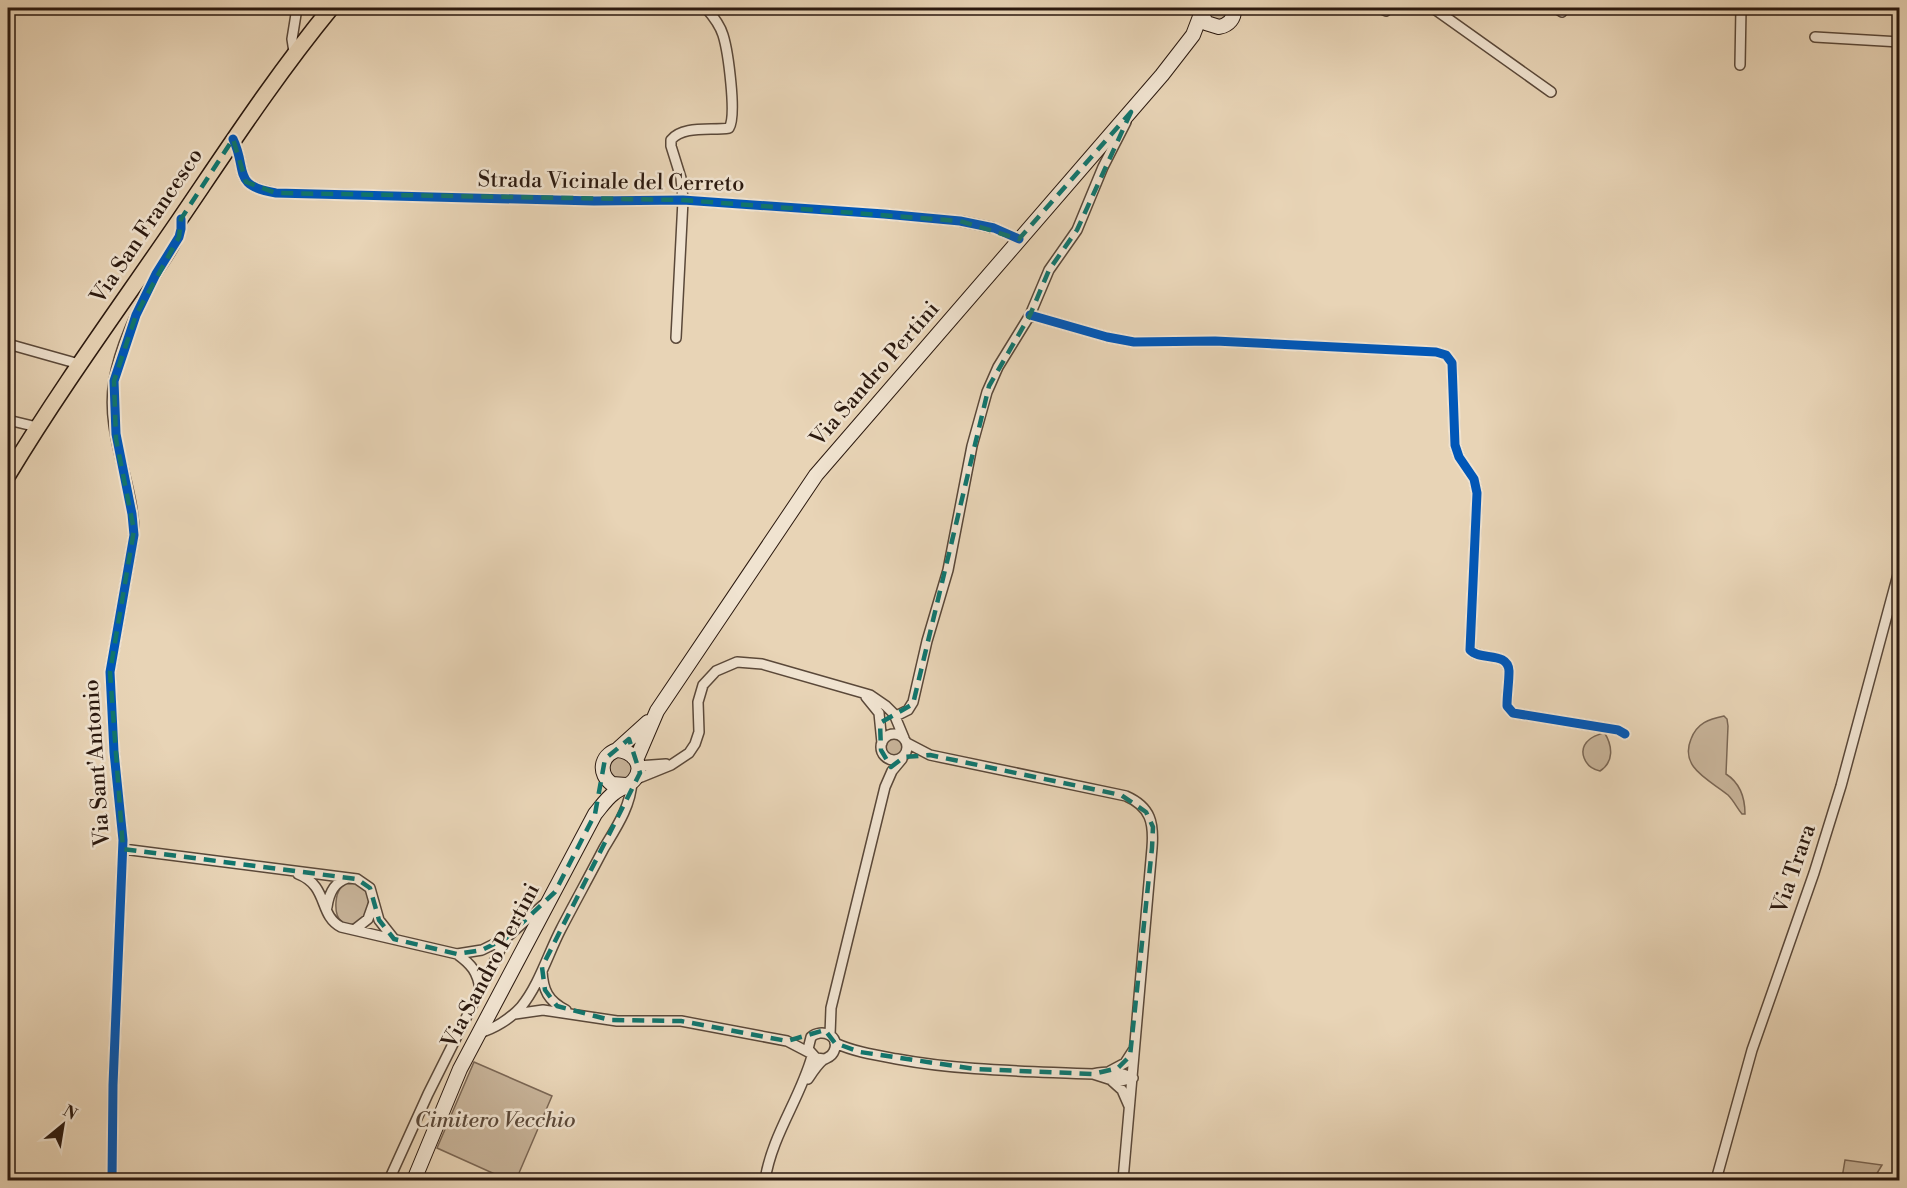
<svg xmlns="http://www.w3.org/2000/svg" width="1907" height="1188" viewBox="0 0 1907 1188" font-family="'Libre Bodoni',serif">
<style>
.green{fill:#c8b49a;stroke:#7a6654;stroke-width:1.5}
.lines{fill:none;stroke-linecap:round;stroke-linejoin:round}
.street-casing{stroke:#5a4839;stroke-width:12}
.secondary-casing{stroke:#2b190f;stroke-width:16}
.primary-casing{stroke:#2b190f;stroke-width:18}
.street{stroke:#f0e3d0;stroke-width:9}
.secondary{stroke:#f0e3d0;stroke-width:14}
.primary{stroke:#e8d4b6;stroke-width:15}
.cycleway-casing{stroke:#f0e3d0;stroke-width:13}
.cycleway{stroke:#0057b8;stroke-width:9}
.marked{fill:none;stroke:#0f766e;stroke-width:4.5;stroke-dasharray:12 8;stroke-linejoin:round}
.labels{text-anchor:middle;dominant-baseline:central;stroke-width:5;stroke-linejoin:round;paint-order:stroke}
.street-label{font-size:22px;fill:#2b190f;stroke:#f0e3d0}
.park-label{font-size:22px;font-style:italic;fill:#5a4839;stroke:#f0e3d0}
</style>
<rect width="100%" height="100%" fill="#e8d4b6"/>
<filter id="stains"><feTurbulence type="fractalNoise" baseFrequency=".00333" numOctaves="4"/><feColorMatrix values="0 0 0 0 .2 0 0 0 0 .09 0 0 0 0 .02 0 0 0 .5 -.17"/></filter>
<radialGradient id="worn" r=".72"><stop offset=".6" stop-color="#630" stop-opacity="0"/><stop offset="1" stop-color="#630" stop-opacity=".3"/></radialGradient>
<!-- green -->
<path class="green" d="M1205,8h25l-2,10 -16,4z
M1724,716l3,3 1,7 -2,48c14,9 19,24 19,40h-3c-5,-6 -8,-13 -14,-19 -18,-15 -49,-27 -37,-56 6,-16 18,-20 33,-23z
M1604,732c9,14 10,30 -4,39 -15,-3 -24,-21 -10,-32 3,-3 9,-4 14,-7z
M885 747a9 9 0 1 1 18 0a9 9 0 1 1-18 0Z
M616,756h9l7,9v8l-6,6 -15,-2 -3,-12z
M351,881l15,5c14,39 -33,55 -30,16 1,-12 5,-17 15,-21z
M474,1062l78,34 -36,84h-8l-71,-32z
M1845,1160l37,5 -9,15 -31,-2z"/>
<g class="lines">
<defs>
<path id="street" d="M1380,8l6,3
M1433,8l118,84
M1556,8l6,4
M1815,37l85,5
M294,52l-2,-13 5,-31
M1740,65l1,-57
M233,139c15,31 -2,47 43,54l318,8 89,-1 201,14 76,7 34,7 25,11
M1030,315l77,22 27,5 81,-1 221,11 10,3 6,8 3,82 4,12 15,22 3,14 -7,157c10,11 38,1 39,21 0,12 -2,23 -2,35l6,7 105,17 7,4
M676,338l7,-138 -2,-22 -10,-32v-6c12,-15 41,-9 58,-12 8,-12 -1,-77 -6,-93 -3,-10 -10,-19 -17,-27
M8,344l71,20
M8,420l29,7
M866,697l13,16 3,30
M896,716l12,-6 5,-8 14,-61 21,-71 24,-124 15,-54 11,-25 32,-52 19,-45 28,-40 26,-63 23,-45
M881 747a13 13 0 1 1 26 0a13 13 0 1 1-26 0Z
M907,743l23,12 196,41c25,11 28,27 26,52l-29,332
M638,766l28,-2
M634,780l37,-15 18,-12 6,-9 4,-12 -1,-30 5,-17 13,-14 21,-9 25,2 108,31 16,11 8,8 10,24
M123,849l234,30 13,9 9,32 15,19
M298,874c31,12 20,41 43,53l116,27 25,-4 24,-12
M327,907c2,-14 7,-25 21,-29
M354,930l14,-11 6,-17
M457,954c14,10 21,18 23,36
M542,971c1,19 6,30 24,39
M515,1014l28,-4 74,11h64l106,20 23,12
M479,1033c15,-4 31,-14 42,-26 18,-22 27,-53 40,-78 14,-27 29,-54 43,-81 12,-20 27,-42 28,-67
M830,1035l1,-27 54,-221 7,-16 10,-12
M835,1043c20,9 40,12 62,16 64,12 131,12 196,15 16,-3 26,-3 40,4
M1110,1071l15,-8 9,-14
M1093,1074l25,8 15,-4
M808,1079c4,-6 9,-14 15,-19 5,-3 9,-3 11,-9 7,-16 -13,-23 -23,-14l-3,12 8,9 8,1
M1112,1081l10,9 7,16
M112,1180l1,-95 10,-245 -9,-88 -4,-80 24,-137c0,-52 -29,-101 -20,-154 6,-36 24,-71 40,-103 9,-17 28,-36 27,-57
M389,1180l39,-86 78,-156 37,-33
M765,1180c7,-45 35,-81 47,-124
M1716,1180l36,-130 62,-177 27,-87 59,-219"/>
<path id="secondary" d="M1200,10l6,13 13,4c10,-2 16,-9 15,-19
M617,750l31,-28
M636,760l21,-49 159,-236 346,-400 31,-40 8,-21
M414,1180l46,-111 135,-255c6,-7 11,-15 19,-21 6,-5 15,-7 20,-13 12,-15 -2,-29 -17,-30 -17,6 -19,24 -5,34l14,1"/>
<path id="primary" d="M8,475c53,-88 114,-171 172,-256 49,-72 96,-144 151,-211"/>
</defs>
<!-- street casing -->
<use href="#street" class="street-casing"/>
<!-- secondary casing -->
<use href="#secondary" class="secondary-casing"/>
<!-- primary casing -->
<use href="#primary" class="primary-casing"/>
<!-- street -->
<use href="#street" class="street"/>
<!-- secondary -->
<use href="#secondary" class="secondary"/>
<!-- primary -->
<use href="#primary" class="primary"/>
<defs>
<path id="cycleway" d="M233,139c15,31 -2,47 43,54l318,8 89,-1 201,14 76,7 34,7 25,11
M1030,315l77,22 27,5 81,-1 221,11 10,3 6,8 3,82 4,12 15,22 3,14 -7,157c10,11 38,1 39,21 0,12 -2,23 -2,35l6,7 105,17 7,4
M112,1180l1,-95 10,-245 -9,-88 -4,-80 24,-137 -2,-21 -16,-80 -2,-53 22,-66 20,-41 23,-37 2,-8v-10"/>
</defs>
<!-- cycleway casing -->
<use href="#cycleway" class="cycleway-casing"/>
<!-- cycleway -->
<use href="#cycleway" class="cycleway"/>
</g>
<!-- marked area -->
<path class="marked" d="M1131,112l-54,118 -28,40 -19,45 -41,71 -76,318 -33,19 1,27 10,17 13,-10 26,-2 191,40 25,17 7,15 -1,21 -22,208 -12,12 -25,6 -118,-5 -115,-17 -25,-9 -10,-13 -38,11 -106,-20 -71,-1 -53,-14 -12,-16 -3,-23 98,-194 -11,-34 -24,20 -10,55 -40,78 -49,46 -24,12 -25,4 -63,-15 -15,-19 -9,-32 -13,-9 -234,-30 -13,-177 24,-142 -18,-91 -2,-58 22,-66 43,-78 2,-18 52,-80 13,43 30,11 407,7 277,21 59,18z"/>
<g class="labels">
<!-- street labels -->
<g class="street-label">
<text transform="translate(611 182) rotate(1)">Strada Vicinale del Cerreto</text>
<text transform="translate(147 226) rotate(-56)">Via San Francesco</text>
<text transform="translate(875 374) rotate(-49)">Via Sandro Pertini</text>
<text transform="translate(97 763) rotate(-94)">Via Sant'Antonio</text>
<text transform="translate(1794 869) rotate(-71)">Via Trara</text>
<text transform="translate(491 966) rotate(-62)">Via Sandro Pertini</text>
</g>
<!-- park labels -->
<g class="park-label">
<text x="495" y="1120">Cimitero Vecchio</text>
</g>
</g>
<!-- margin -->
<rect width="1907" height="1188" fill="none" stroke="#e8d4b6" stroke-width="30"/>
<rect x="9" y="9" width="1889" height="1170" fill="none" stroke="#2b190f" stroke-width="3"/>
<rect x="15" y="15" width="1877" height="1158" fill="none" stroke="#2b190f" stroke-width="1.5"/>
<!-- north arrow -->
<g transform="translate(63 1125) rotate(30)" stroke="#f0e3d0" stroke-width="4.5" paint-order="stroke">
<path d="M0-4.5L10 22L0 15L-10 22Z" fill="#2b190f"/>
<text y="-9" font-size="16" font-weight="bold" text-anchor="middle" fill="#2b190f">N</text>
</g>
<rect width="100%" height="100%" filter="url(#stains)"/>
<rect width="100%" height="100%" fill="url(#worn)"/>
</svg>
